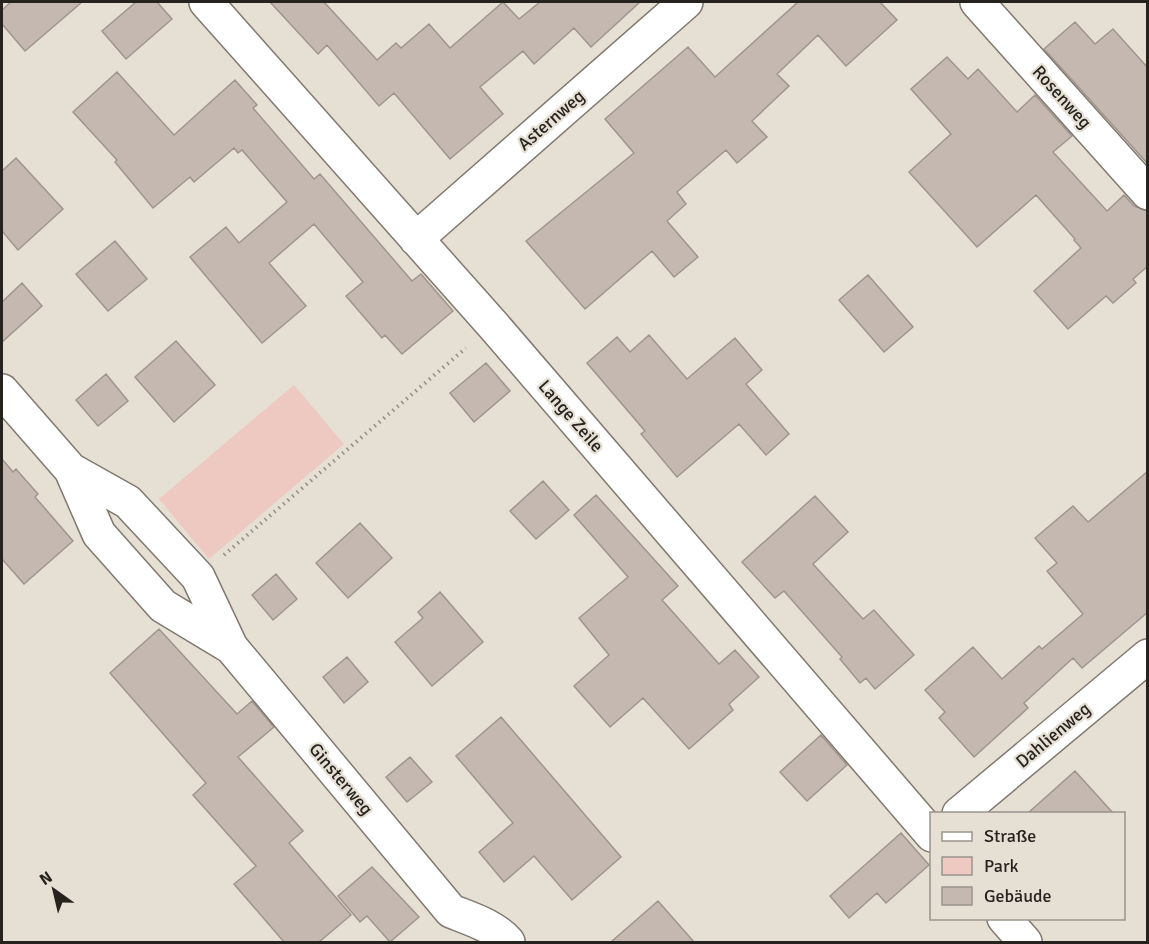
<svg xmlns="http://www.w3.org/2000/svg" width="1149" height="944" viewBox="0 0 1149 944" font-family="Signika,sans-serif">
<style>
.green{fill:#eec9c2}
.building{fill:#c4b8b1;stroke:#a0958e;stroke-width:1.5}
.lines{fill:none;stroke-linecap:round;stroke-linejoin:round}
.street-casing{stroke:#80796f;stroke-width:36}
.path{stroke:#948e86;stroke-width:4;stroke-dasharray:1.5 4.5;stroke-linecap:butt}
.street{stroke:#fff;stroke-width:33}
.labels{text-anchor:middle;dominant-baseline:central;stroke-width:4.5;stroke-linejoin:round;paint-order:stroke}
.street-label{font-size:18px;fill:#26231f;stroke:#e6dfd4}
</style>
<rect width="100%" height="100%" fill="#e6dfd4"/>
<!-- green -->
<path class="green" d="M294,385l50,59 -135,115 -50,-60z"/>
<!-- building -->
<path class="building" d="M11,2h71l-57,49 -23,-27v-14z
M136,2h21l15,17 -46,40 -24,-28z
M270,2h54l53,58 19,-17 5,5 28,-24 21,24 53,-46 16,17 21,-17h100l-49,45 -17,-19 -40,36 -11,-13 -43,36 23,27 -53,45 -56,-66 -15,13 -52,-61 -9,9z
M798,2h82l17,18 -51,46 -28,-31 -41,39 12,12 -37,35 15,16 -30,26 -11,-13 -49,42 9,12 -19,17 31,36 -24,20 -22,-26 -67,58 -59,-68 108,-88 -29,-34 83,-72 27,30z
M1075,22l20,22 18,-15 35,39v96l-104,-115z
M947,57l21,22 10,-10 39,43 18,-17 37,41 -19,16 54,59 17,-16 10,11 14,5v55l-15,13 3,4 -23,20 -7,-7 -38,33 -34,-38 47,-43 -7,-8 1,-1 -39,-44 -59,52 -68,-75 42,-38 -40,-45z
M117,72l57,63 61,-55 22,25 -4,3 61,71 6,-5 92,107 9,-7 32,37 -51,43 -17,-19 -3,3 -36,-42 17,-14 -49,-58 -45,39 37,43 -44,37 -72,-86 36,-30 13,16 48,-41 -45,-52 -4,3 -4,-5 -40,34 -4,-5 -37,31 -38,-46 2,-2 -44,-48z
M16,158l47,51 -45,41 -16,-19v-60z
M115,241l32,38 -39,32 -32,-37z
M868,275l45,52 -29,25 -45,-52z
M22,283l20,23 -40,36v-40z
M649,335l38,44 48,-41 27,32 -16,14 43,50 -23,21 -27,-31 -62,53 -36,-43 4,-3 -58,-68 30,-26 13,15z
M176,341l39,44 -41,37 -39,-45z
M486,363l24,28 -36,31 -24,-29z
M106,374l22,27 -30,25 -22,-26z
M2,459l11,13 3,-3 22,25 -3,3 38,44 -49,43 -22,-25z
M1148,471v141l-66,56 -9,-10 -49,45 4,5 -54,49 -35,-39 6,-6 -20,-22 48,-43 29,32 37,-33 3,3 41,-35 -36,-43 10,-8 -22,-25 38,-32 15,16z
M543,481l26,29 -33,29 -26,-28z
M596,495l82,91 -16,14 57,64 16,-14 24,27 -30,27 4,6 -44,39 -46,-51 -33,29 -36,-41 35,-31 -30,-37 49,-41 -54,-62z
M815,496l33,36 -35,32 50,55 11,-9 40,45 -39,34 -9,-11 -6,5 -20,-24 2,-2 -58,-66 -9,7 -33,-36z
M360,523l32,35 -44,40 -32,-35z
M276,574l21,25 -24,21 -21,-25z
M440,592l43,50 -51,44 -37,-44 28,-24 -5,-6z
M159,629l78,85 15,-13 22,26 -36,30 65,74 -14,12 62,72 -32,27h-35l-50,-58 22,-18 -63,-71 13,-12 -96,-110z
M347,657l21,25 -24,21 -21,-26z
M501,717l120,140 -49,43 -38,-44 -30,26 -25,-30 34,-29 -57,-67z
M821,735l26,30 -40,36 -27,-29z
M410,757l22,25 -25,20 -21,-25z
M1075,771l38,42h-85z
M901,833l28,32 -43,38 -9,-10 -28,25 -19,-22z
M372,867l47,50 -29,25 -23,-26 -7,6 -22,-26z
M658,901l36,41h-83z"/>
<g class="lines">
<defs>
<path id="street" d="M206,2l287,323 439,510
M977,2l171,191
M416,239l270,-237
M2,391l69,79 28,64 64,72 68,41
M71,470l57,32 70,75 33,70 220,264c20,8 43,15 57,31
M959,814l189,-158
M1004,918l21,24"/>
</defs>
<!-- street casing -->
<use href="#street" class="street-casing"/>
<!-- path -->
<path class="path" d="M224,555l242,-207"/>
<!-- street -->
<use href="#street" class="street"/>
</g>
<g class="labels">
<!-- street labels -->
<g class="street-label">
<text transform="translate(1062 97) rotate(48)">Rosenweg</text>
<text transform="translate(551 120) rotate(-41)">Asternweg</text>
<text transform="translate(571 416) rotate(49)">Lange Zeile</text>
<text transform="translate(1053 735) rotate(-40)">Dahlienweg</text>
<text transform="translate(341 779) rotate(50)">Ginsterweg</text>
</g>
</g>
<!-- border -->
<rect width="1149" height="944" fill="none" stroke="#26231f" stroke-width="6"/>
<!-- legend -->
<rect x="930" y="812" width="195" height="108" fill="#e6dfd4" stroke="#99948c" stroke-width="1.5"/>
<rect x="942" y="832" width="30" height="9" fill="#ffffff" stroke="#99948c" stroke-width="1.5"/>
<text x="984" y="842" font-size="18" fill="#26231f">Straße</text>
<rect x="942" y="857" width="30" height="18" fill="#eec9c2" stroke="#99948c" stroke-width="1.5"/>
<text x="984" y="872" font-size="18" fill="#26231f">Park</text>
<rect x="942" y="887" width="30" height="18" fill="#c4b8b1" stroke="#99948c" stroke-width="1.5"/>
<text x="984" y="902" font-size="18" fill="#26231f">Gebäude</text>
<!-- north arrow -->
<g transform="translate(54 890) rotate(326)" stroke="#e6dfd4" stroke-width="4.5" paint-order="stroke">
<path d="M0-4.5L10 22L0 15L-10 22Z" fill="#26231f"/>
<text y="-9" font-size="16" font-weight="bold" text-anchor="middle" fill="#26231f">N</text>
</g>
</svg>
